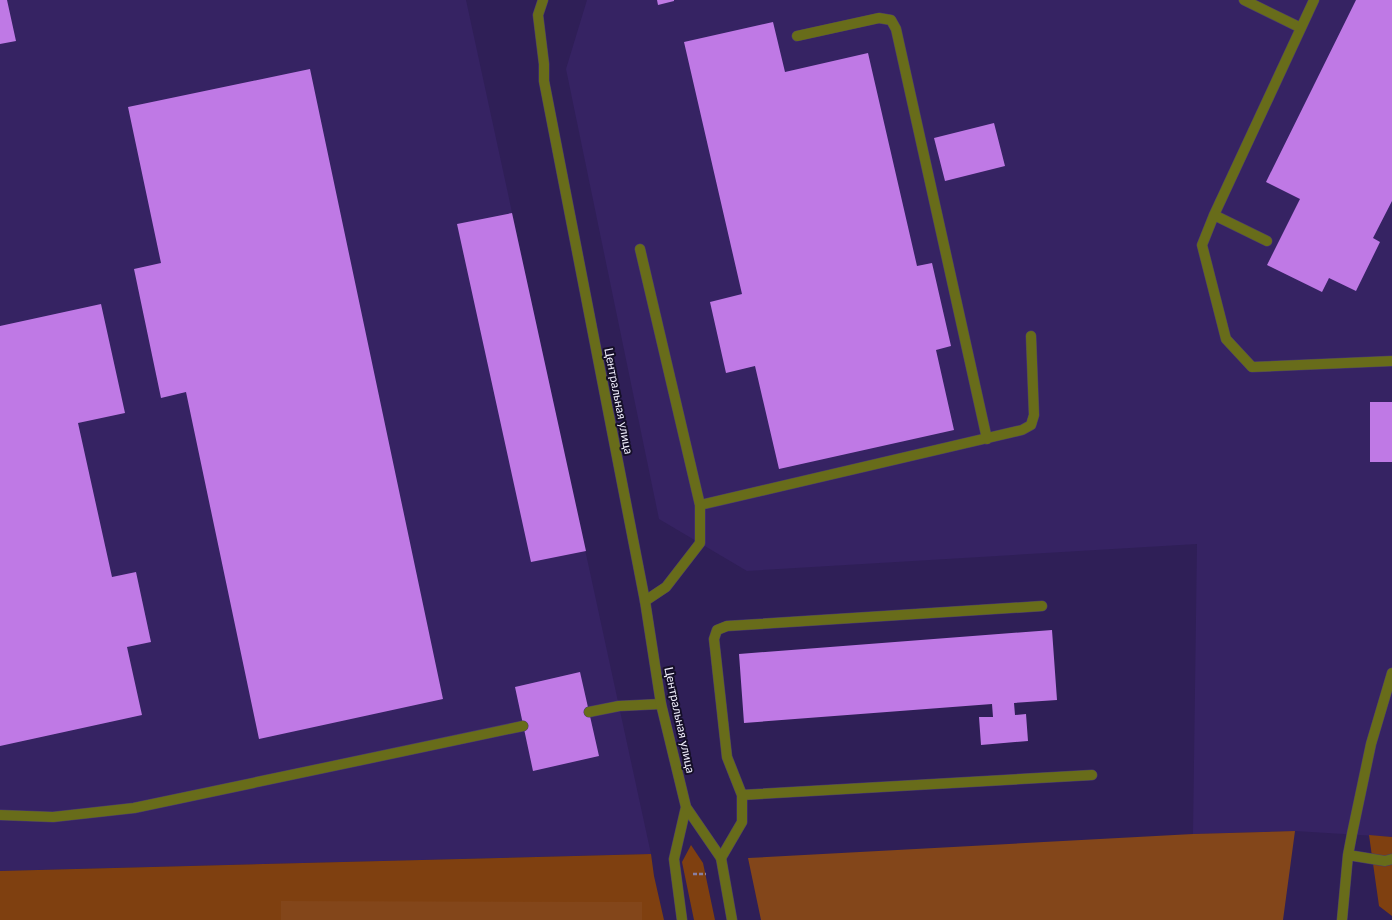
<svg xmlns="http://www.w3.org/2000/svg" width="1392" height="920" viewBox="0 0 1392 920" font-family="Lato,sans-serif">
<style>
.built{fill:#362363}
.green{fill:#7f4010}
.forest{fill:#83461a}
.building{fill:#bf79e5}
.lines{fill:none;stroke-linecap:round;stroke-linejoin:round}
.service-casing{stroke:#4a3c6e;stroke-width:11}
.minor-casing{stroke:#4a3c6e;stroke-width:11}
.path{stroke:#887fa3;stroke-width:2.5;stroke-dasharray:4 2;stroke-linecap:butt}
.service{stroke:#686c1a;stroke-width:10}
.minor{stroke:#686c1a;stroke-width:10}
.labels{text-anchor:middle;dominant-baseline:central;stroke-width:4;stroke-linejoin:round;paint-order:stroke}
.street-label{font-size:12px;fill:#f0eefc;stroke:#150f28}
</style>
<rect width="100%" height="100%" fill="#2f1f57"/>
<!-- built -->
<path class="built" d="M0,0h466l185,854 -651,17z
M587,0h805v837l-97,-6 -102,3 4,-290 -450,27 -88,-52 -93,-450z"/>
<!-- green -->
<path class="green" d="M1369,835l23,2v79l-13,-10z
M691,845l12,18 12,57h-21l-12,-58z
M651,854l3,22 10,44h-664v-49z"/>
<!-- forest -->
<path class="forest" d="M1295,831l-12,89h-522l-13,-62 445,-24z
M281,901l361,1v18h-361z"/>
<!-- building -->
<path class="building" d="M0,0h7l9,41 -16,3z
M657,0h17v1l-16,4z
M1356,0h36v201l-19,37 7,4 -24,49 -27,-13 -7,14 -55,-27 33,-66 -34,-17z
M773,22l12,50 83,-19 49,213 15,-3 19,83 -15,4 18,80 -175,39 -24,-103 -29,7 -16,-71 32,-8 -58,-252z
M310,69l133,630 -184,40 -73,-347 -25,6 -27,-129 27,-6 -33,-156z
M994,123l11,43 -60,15 -11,-43z
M512,213l74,338 -55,11 -74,-338z
M101,304l24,109 -47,10 34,154 24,-5 15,70 -24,5 15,68 -142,31v-420z
M1370,402h22v60h-22z
M1052,630l5,70 -43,3 1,12 11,-1 2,27 -47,4 -2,-28h14l-1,-13 -248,19 -5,-69z
M580,672l19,84 -66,15 -18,-84z"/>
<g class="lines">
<defs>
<path id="service" d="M1244,0l57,28
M1314,0l-100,215 -12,30 24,94 26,28 140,-6
M797,36l82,-18 12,2 5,9 91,410
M1214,215l53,26
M640,249l60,256v38l-34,44 -21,14
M700,505l322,-75 9,-5 3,-10 -3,-79
M589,712l30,-6 42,-2
M742,795l-15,-38 -13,-118 3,-9 10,-4 315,-20
M0,815l53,2 81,-9 389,-82
M1348,855l37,6 7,-2
M721,858l21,-36v-27l350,-20
M1342,920l6,-65 4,-21 19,-90 21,-71"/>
<path id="minor" d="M543,0l-5,15 6,49v17l101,520 16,103 25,103 35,51 11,62
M682,920l-8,-61 12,-52"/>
</defs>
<!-- service casing -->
<use href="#service" class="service-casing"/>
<!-- minor casing -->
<use href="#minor" class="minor-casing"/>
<!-- path -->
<path class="path" d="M693,874h13"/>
<!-- service -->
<use href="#service" class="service"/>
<!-- minor -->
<use href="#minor" class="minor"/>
</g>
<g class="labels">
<!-- street labels -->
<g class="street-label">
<text transform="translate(619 401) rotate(79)">Центральная улица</text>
<text transform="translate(680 720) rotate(78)">Центральная улица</text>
</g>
</g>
</svg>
